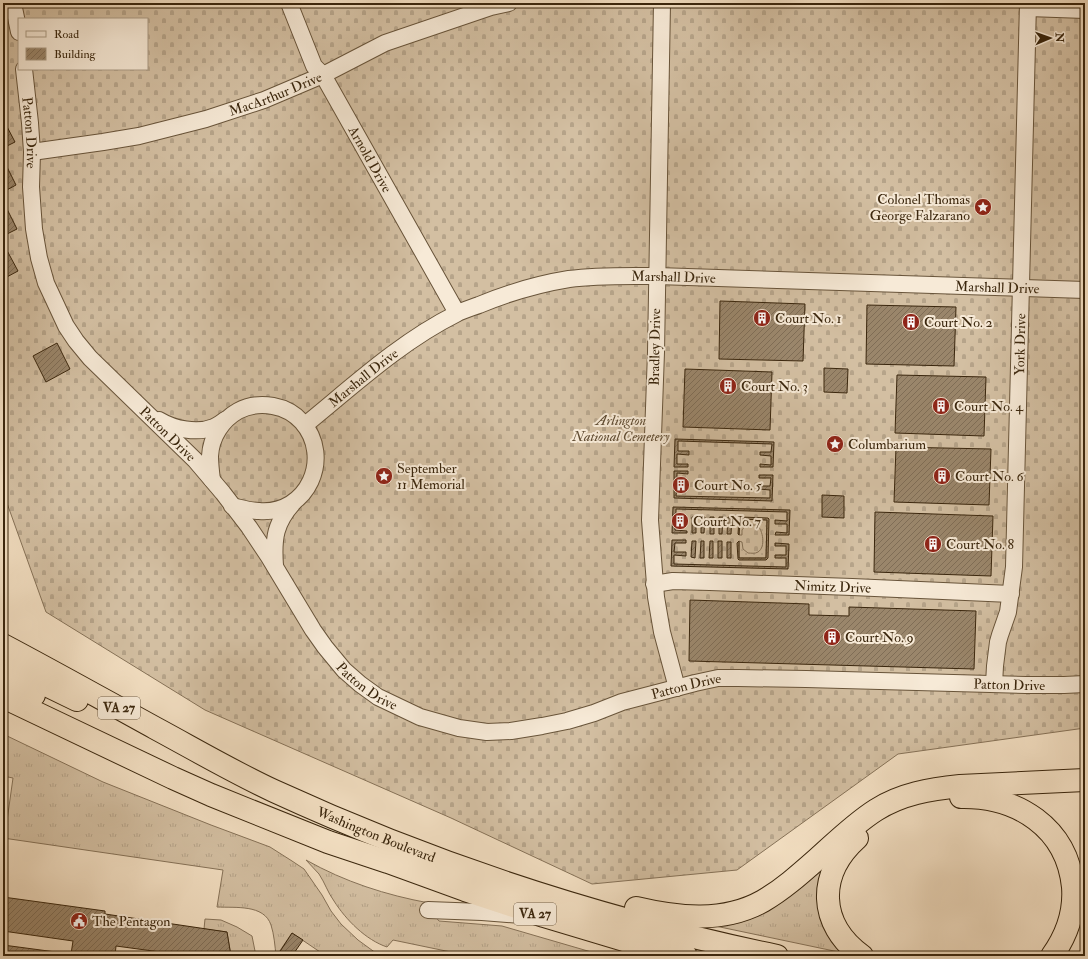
<svg xmlns="http://www.w3.org/2000/svg" width="1088" height="959" viewBox="0 0 1088 959" font-family="'IM FELL Double Pica',serif">
<style>
.grass{fill:url(#grass-tufts);stroke:#867258}
.cemetery{fill:url(#cemetery-stones);stroke:#867258;fill-rule:evenodd}
.garden{fill:url(#garden-dots);stroke:#867258}
.building{fill:url(#building-hatch);stroke:#3a260d}
.lines{fill:none;stroke-linecap:round;stroke-linejoin:round}
.minor-casing{stroke:#68543a;stroke-width:18}
.highway-casing{stroke:#3a260d;stroke-width:24}
.minor{stroke:#f7ead7;stroke-width:16}
.highway{stroke:#f2dec1;stroke-width:22}
.labels{text-anchor:middle;dominant-baseline:central;stroke-width:4;stroke-linejoin:round;paint-order:stroke}
.shield{fill:#f7ead7;stroke:#73614a;stroke-width:1}
.shield-label{font-size:13px;font-weight:bold;fill:#3a260d}
.street-label{font-size:14px;fill:#3a260d;stroke:#f7ead7}
.poi-label{font-size:14px;fill:#3a260d;stroke:#f7ead7;text-anchor:start}
.park-label{font-size:14px;font-style:italic;fill:#604c32;stroke:#f7ead7}
</style>
<defs>
<pattern id="grass-tufts" width="24" height="20" patternUnits="userSpaceOnUse"><rect width="24" height="20" fill="#d3bfa2"/><path d="M3 7l-1-3M5 7V3M7 7l1-3M15 17l-1-3M17 17v-4M19 17l1-3" fill="none" stroke="#b6a48a"/></pattern>
<pattern id="cemetery-stones" width="16" height="16" patternUnits="userSpaceOnUse"><rect width="16" height="16" fill="#d3bfa2"/><path d="M2 7V4a2 2 0 0 1 4 0v3zM10 15v-3a2 2 0 0 1 4 0v3z" fill="#b6a48a"/></pattern>
<pattern id="garden-dots" width="8" height="8" patternUnits="userSpaceOnUse"><rect width="8" height="8" fill="#d3bfa2"/><path d="M2 2h.1M6 6h.1" fill="none" stroke="#b6a48a" stroke-width="1.8" stroke-linecap="round"/></pattern>
<pattern id="building-hatch" width="6" height="6" patternUnits="userSpaceOnUse"><rect width="6" height="6" fill="#9a866b"/><path d="M-1 1l2-2M0 6l6-6M5 7l2-2" fill="none" stroke="#7f6d56"/></pattern>
</defs>
<rect width="100%" height="100%" fill="#f2dec1"/>
<filter id="stains"><feTurbulence type="fractalNoise" baseFrequency=".005" numOctaves="4"/><feColorMatrix values="0 0 0 0 .2 0 0 0 0 .09 0 0 0 0 .02 0 0 0 .5 -.17"/></filter>
<radialGradient id="worn" r=".72"><stop offset=".6" stop-color="#630" stop-opacity="0"/><stop offset="1" stop-color="#630" stop-opacity=".3"/></radialGradient>
<!-- grass -->
<path class="grass" d="M3,734l100,48 108,43 59,22 22,14 12,8 18,26 9,16 10,13 17,16 22,16h-58l1,-2 -31,-21 -13,19 5,4h-8c-1,-10 -2,-22 -5,-31 -7,-21 -36,-17 -54,-18l6,-37 -220,-32v-10h3l7,-50 -10,-2z
M833,851l-6,18 26,86 -152,-32z
M306,860c39,22 80,35 123,43l5,12 5,6 63,5 103,30h-135l-77,-16 -6,7c-21,-7 -41,-27 -53,-46 -6,-8 -9,-18 -15,-27 -4,-5 -9,-9 -13,-14z
M205,919l16,1 16,7 15,9 4,20h-25l-4,-24 -23,-3z"/>
<!-- cemetery -->
<path class="cemetery" d="M3,3h1082v725l-187,26 -161,116 -145,14 -141,-66 -246,-108 -159,-98 -43,-120zM19,19h128v50h-128z"/>
<!-- garden -->
<path class="garden" d="M740,519l27,1 -1,38h-27v-17l3,1 1,7 5,4c3,0 7,1 10,-1 8,-5 5,-22 -1,-27h-11l-4,5v5h-3z"/>
<!-- building -->
<path class="building" d="M3,119l12,23 -12,6z
M3,159l13,26 -13,7z
M3,201l14,28 -14,7z
M3,243l15,28 -15,8z
M720,301l85,3 -2,57 -84,-2z
M867,305l89,2 -2,59 -88,-2z
M57,343l13,26 -24,13 -13,-26z
M824,368l24,1 -1,24 -23,-1z
M685,369l87,3 -2,58 -87,-3z
M897,375l89,2 -2,59 -89,-3z
M675,439l99,3 -1,25h-13v-3l11,1v-9l-11,-1v-3h11l1,-8 -94,-3v10h11v4l-12,-1v10h11v3h-14z
M896,447l95,2 -2,56 -95,-3z
M674,471h14v3l-11,-1v10h11v4l-11,-1 -1,10 94,2v-8l-11,-1v-3h11l1,-8h-12v-3h14l-1,26 -98,-3z
M822,495l22,1v22l-22,-1z
M673,507l117,3 -1,25h-14l1,-3 11,1v-9h-12v-4l12,1v-9l-111,-3v9h11v4l-12,-1v9l12,1v2h-15z
M875,512l118,4 -2,60 -117,-4z
M692,517h4v16h-4z
M701,517h4l-1,16h-3z
M710,517h4v17h-4z
M719,517h4l-1,17h-3z
M728,517h4l-1,17h-4z
M740,517l28,1 1,1 -1,39 -2,2h-27l-1,-1 -1,-16 2,-2v17h27l1,-38 -27,-1 -1,16 -1,-1 1,-16z
M672,540h14v3h-11l-1,9h12v4l-12,-1v9l112,3v-9h-11v-3h11v-9h-11v-3l14,1 -1,25 -117,-3z
M692,541h4l-1,17 -4,-1z
M701,541h3v17h-4z
M710,541h3v17h-4z
M718,541h4v17h-4z
M727,542h4v16h-4z
M690,600l119,4v11l40,1v-9l127,4 -2,58 -285,-8z
M3,897l102,14v3l122,18 4,24h-41l-74,-10 -1,10h-112v-11l68,9 2,-13 -70,-10z
M292,933l11,7 -11,16h-8l-5,-3z"/>
<g class="lines">
<defs>
<g id="minor">
<path d="M13,3l6,29"/>
<path id="s1" d="M289,3l25,63 9,9 134,238"/>
<path d="M662,3l-6,349 -6,168 6,77 6,35 15,56"/>
<path d="M1028,8l57,2"/>
<path id="s2" d="M24,69l6,54 2,29 -1,35 3,42 5,29 7,25 20,43 10,15 14,17 105,102 28,33 26,34 20,30 44,73 12,17 19,23 16,14 18,13 42,20 39,11 28,4 24,-1 31,-5 25,-5 27,-8 28,-11 73,-19 23,-5h20l68,1 220,6h38l21,-1"/>
<path id="s3" d="M32,152l71,-10 36,-6 67,-17 58,-19 59,-25 62,-32 106,-36 18,-4"/>
<path d="M159,420c15,9 38,14 55,7 4,-2 8,-5 11,-7"/>
<path id="s4" d="M305,425c48,-39 95,-83 151,-111 7,-4 15,-6 23,-9 29,-12 59,-21 90,-26 29,-4 59,-3 88,-3l428,14"/>
<path d="M212,480c-1,-8 -2,-17 -2,-24 1,-19 12,-36 28,-45 11,-6 23,-7 35,-5 11,2 21,7 29,16 31,35 6,93 -43,89 -9,0 -18,-3 -27,-5"/>
<path d="M275,566c-2,-28 0,-43 19,-64"/>
<path id="s5" d="M654,584l19,-3 37,1 142,5 159,7"/>
<path id="s6" d="M994,684l1,-18 3,-24 2,-7 8,-23 6,-45c6,-188 8,-376 14,-564"/>
<path d="M428,910l54,2 39,3"/>
</g>
<g id="highway">
<path id="s7" d="M3,645c51,27 101,55 152,83 39,21 78,44 119,63 161,74 330,129 503,165"/>
<path d="M3,664l74,36"/>
<path d="M3,680l31,15"/>
<path d="M3,697l170,81 38,17 117,47 60,20 77,28 79,26 80,24 62,16"/>
<path d="M961,797c56,-1 106,30 112,90 2,26 -6,48 -21,69"/>
<path d="M857,838c-40,36 -39,86 5,118"/>
<path d="M636,908c42,10 88,15 127,-7 19,-11 36,-26 53,-41 19,-17 38,-36 60,-50 25,-16 54,-21 84,-24l125,-6"/>
</g>
</defs>
<!-- minor casing -->
<use href="#minor" class="minor-casing"/>
<!-- highway casing -->
<use href="#highway" class="highway-casing"/>
<!-- minor -->
<use href="#minor" class="minor"/>
<!-- highway -->
<use href="#highway" class="highway"/>
</g>
<!-- icons -->
<defs>
<symbol id="sight-disc" viewBox="-11 -11 22 22"><circle r="9.5" fill="#8f2418" stroke="#f7ead7"/><path d="M0-6L1.8-2.2L6-1.7L2.9 1.2L3.7 5.4L0 3.3L-3.7 5.4L-2.9 1.2L-6-1.7L-1.8-2.2Z" fill="#fff"/></symbol>
<symbol id="building-disc" viewBox="-11 -11 22 22"><circle r="9.5" fill="#8f2418" stroke="#f7ead7"/><path d="M-4-6H4V6H1V3H-1V6H-4ZM-2.5-4.3h1.7v1.8h-1.7ZM.8-4.3h1.7v1.8H.8ZM-2.5-1h1.7V.8h-1.7ZM.8-1h1.7V.8H.8Z" fill="#fff"/></symbol>
<symbol id="civic-disc" viewBox="-11 -11 22 22"><circle r="9.5" fill="#8f2418" stroke="#f7ead7"/><path d="M-.6-6.5H3V-4.5H.6V-3L4-1V1h2V6H-6V1h2V-1L-.6-3ZM-1.2 2.5V6h2.4V2.5Z" fill="#fff"/></symbol>
</defs>
<g fill-rule="evenodd">
<use href="#sight-disc" x="973" y="197" width="20" height="20"/>
<use href="#building-disc" x="752" y="308" width="20" height="20"/>
<use href="#building-disc" x="901" y="312" width="20" height="20"/>
<use href="#building-disc" x="718" y="376" width="20" height="20"/>
<use href="#building-disc" x="931" y="396" width="20" height="20"/>
<use href="#sight-disc" x="825" y="434" width="20" height="20"/>
<use href="#sight-disc" x="374" y="466" width="20" height="20"/>
<use href="#building-disc" x="932" y="466" width="20" height="20"/>
<use href="#building-disc" x="671" y="475" width="20" height="20"/>
<use href="#building-disc" x="670" y="511" width="20" height="20"/>
<use href="#building-disc" x="923" y="534" width="20" height="20"/>
<use href="#building-disc" x="822" y="627" width="20" height="20"/>
<use href="#civic-disc" x="69" y="911" width="20" height="20"/>
</g>
<g class="labels">
<!-- shield labels -->
<g class="shield">
<rect x="98" y="697" width="42" height="22" rx="3"/>
<rect x="514" y="903" width="42" height="22" rx="3"/>
</g>
<g class="shield-label">
<text x="119" y="708">VA 27</text>
<text x="535" y="914">VA 27</text>
</g>
<!-- street labels -->
<g class="street-label">
<text stroke="none"><textPath href="#s3" startOffset="251">MacArthur Drive</textPath></text>
<text stroke="none"><textPath href="#s2" startOffset="64">Patton Drive</textPath></text>
<text stroke="none"><textPath href="#s1" startOffset="177">Arnold Drive</textPath></text>
<text stroke="none"><textPath href="#s4" startOffset="411">Marshall Drive</textPath></text>
<text stroke="none"><textPath href="#s4" startOffset="735">Marshall Drive</textPath></text>
<text stroke="none"><textPath href="#s6" startOffset="342">York Drive</textPath></text>
<text transform="translate(655 347) rotate(-89)">Bradley Drive</text>
<text stroke="none"><textPath href="#s4" startOffset="75">Marshall Drive</textPath></text>
<text stroke="none"><textPath href="#s2" startOffset="412">Patton Drive</textPath></text>
<text stroke="none"><textPath href="#s5" startOffset="179">Nimitz Drive</textPath></text>
<text stroke="none"><textPath href="#s2" startOffset="736">Patton Drive</textPath></text>
<text stroke="none"><textPath href="#s2" startOffset="1396">Patton Drive</textPath></text>
<text stroke="none"><textPath href="#s2" startOffset="1072">Patton Drive</textPath></text>
<text stroke="none"><textPath href="#s7" startOffset="419">Washington Boulevard</textPath></text>
</g>
<!-- poi labels -->
<g class="poi-label">
<text x="970" y="199" text-anchor="end">Colonel Thomas<tspan x="970" dy="16">George Falzarano</tspan></text>
<text x="775" y="318">Court No. 1</text>
<text x="924" y="322">Court No. 2</text>
<text x="741" y="386">Court No. 3</text>
<text x="954" y="406">Court No. 4</text>
<text x="848" y="444">Columbarium</text>
<text x="397" y="468">September<tspan x="397" dy="16">11 Memorial</tspan></text>
<text x="955" y="476">Court No. 6</text>
<text x="694" y="485">Court No. 5</text>
<text x="693" y="521">Court No. 7</text>
<text x="946" y="544">Court No. 8</text>
<text x="845" y="637">Court No. 9</text>
<text x="92" y="921">The Pentagon</text>
</g>
<!-- park labels -->
<g class="park-label">
<text x="621" y="420">Arlington<tspan x="621" dy="16">National Cemetery</tspan></text>
</g>
</g>
<!-- margin -->
<rect width="1088" height="959" fill="none" stroke="#f2dec1" stroke-width="16"/>
<rect x="4" y="4" width="1080" height="951" fill="none" stroke="#3a260d" stroke-width="2"/>
<rect x="8" y="8" width="1072" height="943" fill="none" stroke="#3a260d"/>
<!-- legend -->
<rect x="18" y="18" width="130" height="52" fill="#f7ead7" stroke="#ab9c86"/>
<rect x="26" y="31" width="20" height="6" fill="#f7ead7" stroke="#ab9c86"/>
<text x="54" y="38" font-size="12" fill="#3a260d">Road</text>
<rect x="26" y="48" width="20" height="12" fill="url(#building-hatch)" stroke="#ab9c86"/>
<text x="54" y="58" font-size="12" fill="#3a260d">Building</text>
<!-- north arrow -->
<g transform="translate(1050 38) rotate(88)" stroke="#f7ead7" stroke-width="3" paint-order="stroke">
<path d="M0-3L7 15L0 10L-7 15Z" fill="#3a260d"/>
<text y="-6" font-size="11" font-weight="bold" text-anchor="middle" fill="#3a260d">N</text>
</g>
<rect width="100%" height="100%" filter="url(#stains)"/>
<rect width="100%" height="100%" fill="url(#worn)"/>
</svg>
